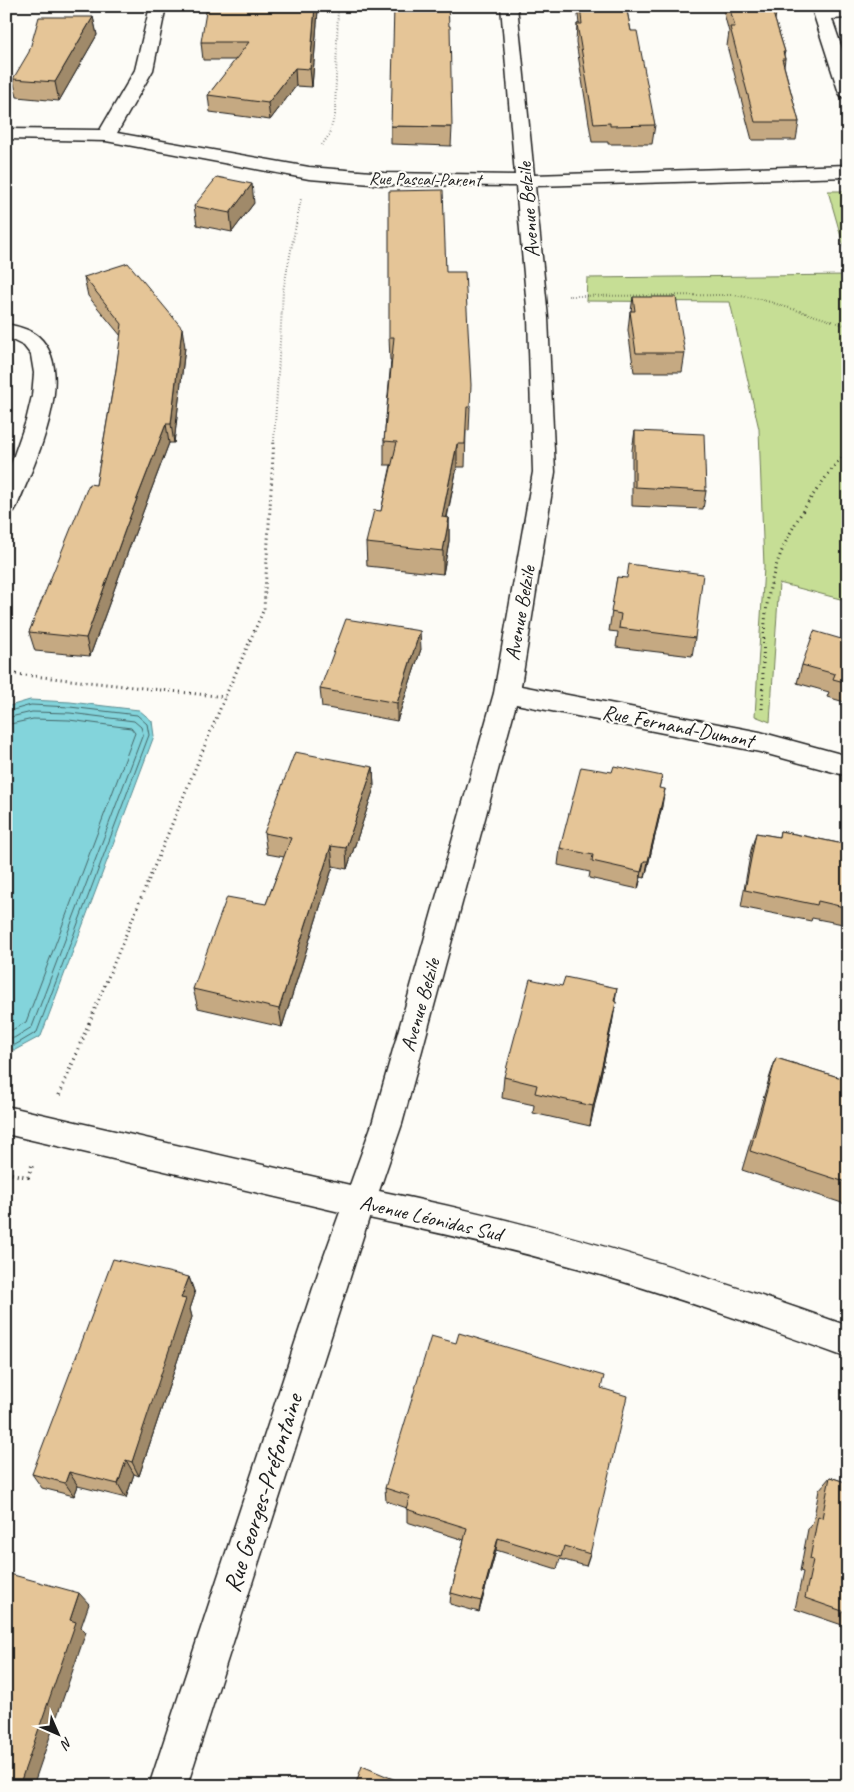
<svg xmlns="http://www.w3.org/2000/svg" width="854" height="1792" viewBox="0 0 854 1792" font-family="Caveat,sans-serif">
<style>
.green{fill:#c6de95;stroke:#717d58}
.water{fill:#83d4db;stroke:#5a8a8f}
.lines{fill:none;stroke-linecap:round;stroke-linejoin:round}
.shore{stroke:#456668;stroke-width:1}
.minor-casing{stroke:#1c1c1c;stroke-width:3}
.path-far2{stroke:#1c1c1c;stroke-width:2;stroke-dasharray:0.5 2.5;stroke-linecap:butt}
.path-far1{stroke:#1c1c1c;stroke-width:3;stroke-dasharray:1 4;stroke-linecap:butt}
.path{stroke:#1c1c1c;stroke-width:4;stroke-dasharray:1 4.5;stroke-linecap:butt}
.minor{fill:#fdfcf7;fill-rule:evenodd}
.wall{fill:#c5a982;stroke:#1c1c1c}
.shaded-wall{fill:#a08a6a;stroke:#1c1c1c}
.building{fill:#e5c597;stroke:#1c1c1c}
.labels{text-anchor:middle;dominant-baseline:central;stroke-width:4.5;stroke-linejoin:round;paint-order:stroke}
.far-street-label{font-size:18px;fill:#1c1c1c;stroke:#fdfcf7}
.street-label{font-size:21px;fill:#1c1c1c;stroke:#fdfcf7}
.near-street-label{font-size:25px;fill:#1c1c1c;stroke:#fdfcf7}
</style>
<rect width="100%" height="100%" fill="#fdfcf7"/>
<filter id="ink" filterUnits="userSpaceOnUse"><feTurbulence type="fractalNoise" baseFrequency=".02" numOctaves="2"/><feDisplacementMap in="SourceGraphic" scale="10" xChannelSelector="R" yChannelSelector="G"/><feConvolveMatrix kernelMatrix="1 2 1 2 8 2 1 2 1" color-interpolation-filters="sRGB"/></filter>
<g filter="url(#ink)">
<!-- green -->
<path class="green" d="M828,191h20v70z
M848,275v326l-69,-18 -9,139 -15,-6 9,-149 -5,-138 -29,-127 -144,-1 1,-23z"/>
<!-- water -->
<path class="water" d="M30,700l40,2 69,8 13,11 2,15 -113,300 -26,14 -9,-1v-342z"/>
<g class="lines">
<!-- shore -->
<path class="shore" d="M6,712l25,-7 39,2 67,8 10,9 2,11 -112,297 -22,13 -9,-1
M6,718l26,-6 38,1 64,8 7,6 2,7 -111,293 -18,11h-8
M6,725l27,-6 36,1 62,8 4,5 -109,289 -14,8h-6"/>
<defs>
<path id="minor" d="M150,6h16l-13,64 -36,63 192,34 75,6 131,2 -14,-169h16l17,169 314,-10v12l-313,9 13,132 7,154 -34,214 239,46 88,24v20l-88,-24 -244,-48 -114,420 -23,67c160,32 315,80 469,135v32c-82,-30 -164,-58 -247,-83 -75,-23 -156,-41 -232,-57l-182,568h-38l170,-516 21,-58 -334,-78v-28l344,79 22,-61 122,-431 39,-221 -5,-154 -12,-132 -132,-1 -75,-6 -203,-38 -100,-2v-10l94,1 35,-60z
M811,6h16l1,3 20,-1v10l-16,1 16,47v32l-6,-1 -3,-4z
M6,324c10,2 24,5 32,12 41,36 -4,129 -21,170l-3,5 -8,3v-36l20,-57 6,-25 2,-23 -3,-18 -7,-9 -18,-9z"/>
</defs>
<!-- minor casing -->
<use href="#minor" class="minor-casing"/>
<!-- path-far2 -->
<path class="path-far2" d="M322,145l7,-10 6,-20 3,-109
M568,296l165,-1 27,4 88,27
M274,441l9,-150 18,-92"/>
<!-- path-far1 -->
<path class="path-far1" d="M6,673l219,24
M762,709c2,-42 -1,-88 10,-129 12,-48 45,-93 76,-131
M89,1023l136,-326 39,-88 10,-170"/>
<!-- path -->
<path class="path" d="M59,1095l31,-74
M6,1173l22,4 5,-14"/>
<!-- minor -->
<use href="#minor" class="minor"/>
</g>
<!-- wall -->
<path class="wall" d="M577,6h49l5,25 24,94 -3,19h-44v-2h-16l-16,-100 1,-18h2z
M722,6h55l-2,14 10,32 -1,3 1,4 -1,7 15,56 -3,18h-44l-25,-94 2,-14z
M318,10l-6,77 -16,-1 -26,34 -60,-8 -2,-17 28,-35h-33l-2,-18z
M93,17l4,18 -38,66 -42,-4 -4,-18z
M391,126l61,1 -1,19 -60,-2z
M254,203l-22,29 -35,-7 -3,-19z
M446,272l24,136 -1,23 -3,-1 -1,37h-8l-10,51h2v23l-6,33 -76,-8 -1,-23 15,-32 10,-46h-7v-24l7,-81h-1l-1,-23z
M84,277l101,70 -11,96h-5l-39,103 -40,110 -55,-5 -6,-19 67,-147 20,-115 5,-34 -33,-40z
M633,297l52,56 -3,19h-48l-6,-42 2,-19h1z
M635,431l71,60 -3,18 -71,-3v-56z
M617,577l78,61 -3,18 -76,-9 2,-15 -9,-1z
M848,641v62l-21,-6 2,-5 -32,-9 5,-18z
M421,649l-24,72 -75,-14 -2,-18z
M373,767l1,21 -27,81 -14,-3 -51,161 -84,-19 -5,-19 73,-85 18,-47 -17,-3 -3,-21z
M612,772l50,4 -3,12 3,18 -17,72 -4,-1 -3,12 -49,-11 1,-6 -32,-7 2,-17z
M780,831l68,14v80l-36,-7 -1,3 -70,-14 10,-57 5,-17 23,4z
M562,986l55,2 -2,14 -3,22 -22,102 -57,-13 1,-8 -32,-7 2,-21z
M776,1058l72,22v125l-106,-35 27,-91z
M189,1277l6,17 -5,15 2,8 -53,159 -5,-2 -8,24 -48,-12 -4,10 -32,-8 -10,-14z
M601,1388l-11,166 -4,12 -26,-7 -3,10 -61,-19 -17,62 -29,-8 1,-11 13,-53 -57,-18v-14l-21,-7 -1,-13z
M830,1477l18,6v144l-53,-18 8,-37 -3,-1 8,-42 5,-7 6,-32z"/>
<!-- shaded-wall -->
<path class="shaded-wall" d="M315,6h2l1,4 -6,77 -2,-18z
M93,17l4,18 -38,66 -4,-19z
M295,68l1,18 -26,34 -2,-17z
M252,184l2,19 -22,29 -2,-19z
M182,328l3,19 -11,96 -3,-19z
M166,424l3,19 -39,103 -40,110 -4,-18 40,-111z
M457,444v23l-15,73v-23z
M449,518v23l-6,33v-23z
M420,631l1,18 -24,72v-18z
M373,767l1,21 -27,81 -1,-21z
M665,789l-3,17 -17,72 3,-17z
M331,846l2,20 -51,161 -3,-18z
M644,861l-3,16 -3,12 3,-17z
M616,1002l-4,22 -22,102 3,-20z
M189,1277l6,17 -5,15 2,8 -53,159 -7,-14 49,-164z
M126,1460l8,14 -8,24 -8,-14z
M69,1472l9,14 -4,10 -9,-13z
M498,1538l-2,12 -17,62 2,-11z
M79,1593l10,11 -8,23 5,5 -53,154h-14l51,-166z"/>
<!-- building -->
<path class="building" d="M207,6h108l-5,63 -15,-1 -27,35 -60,-8 41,-53h-48z
M394,6h54l1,20h1l2,101 -61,-1z
M580,6h46l5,25h6l18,94 -45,1v-3l-16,1 -17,-100h5z
M729,6h48l-6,1 14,45h-2l2,7h-3l17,63h-44l-25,-95h5z
M39,17h54l-38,65 -42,-3 16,-27z
M217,177l35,7 -22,29 -36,-7z
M443,190l3,82h19l6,113 -1,22h-3l-2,37h-8l-15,73 7,1 -6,33 -77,-8 8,-33 7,1 16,-69 -13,-1 10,-104h-5v-146z
M128,263l54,65 -11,96h-5l-40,103 -40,111 -57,-6 60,-148 7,1 20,-115 6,-46 -38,-47z
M633,297h43l9,56h-49l-6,-42h5z
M635,431l69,3 2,57 -71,-4z
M629,564l74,10 -8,64 -76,-10 2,-14 -10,-2 6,-35 10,1z
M346,619l74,12 -23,72 -77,-14z
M814,631l34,10v42l-15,-4 2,-5 -33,-9z
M295,752l78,15 -27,81 -15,-2 -52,163 -86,-20 34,-92 39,7 25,-66 -27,-5z
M614,766l48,10 -3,12 6,1 -17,72h-4l-3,11 -49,-11 1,-6 -33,-7 21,-81 31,5z
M780,831l68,14v63l-30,-7 -1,4 -72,-15 11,-57 23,4z
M565,977l52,11 -3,13 2,1 -23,104 -58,-13 2,-8 -33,-8 26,-98 32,7z
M776,1058l72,22v103l-98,-32z
M113,1259l76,18 -8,21 5,1 -54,163 -6,-2 -8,24 -49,-12 -4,11 -33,-9z
M459,1333l145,43 -3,12 26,8 -37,158 -26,-8 -3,11 -63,-19 -17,63 -30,-8 16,-65 -61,-19 4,-13 -25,-8 46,-152 25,7z
M830,1477l18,6v130l-43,-15 8,-38 -3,-1 8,-43 4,2z
M6,1573l73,20 -9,27 6,2 -57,164h-13z
M362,1766l48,20h-55z"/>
</g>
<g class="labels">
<!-- far-street labels -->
<g class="far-street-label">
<text transform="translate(425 179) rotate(1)">Rue Pascal-Parent</text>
</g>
<!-- street labels -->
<g class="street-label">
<text transform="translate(528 210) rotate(-95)">Avenue Belzile</text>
<text transform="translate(520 613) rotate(-80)">Avenue Belzile</text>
<text transform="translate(678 726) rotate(11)">Rue Fernand-Dumont</text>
<text transform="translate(420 1005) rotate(-74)">Avenue Belzile</text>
<text transform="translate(431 1218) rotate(13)">Avenue Léonidas Sud</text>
</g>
<!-- near-street labels -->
<g class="near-street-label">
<text transform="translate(263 1493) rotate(-72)">Rue Georges-Préfontaine</text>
</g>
</g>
<!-- margin -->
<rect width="854" height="1792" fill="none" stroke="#fdfcf7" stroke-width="25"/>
<rect x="12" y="12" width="829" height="1767" fill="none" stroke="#1c1c1c" stroke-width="2" filter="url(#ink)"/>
<!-- north arrow -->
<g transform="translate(58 1734) rotate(135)" stroke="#fdfcf7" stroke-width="4" paint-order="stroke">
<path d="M0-4L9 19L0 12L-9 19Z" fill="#1c1c1c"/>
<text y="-8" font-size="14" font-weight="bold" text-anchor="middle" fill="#1c1c1c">N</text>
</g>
</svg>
